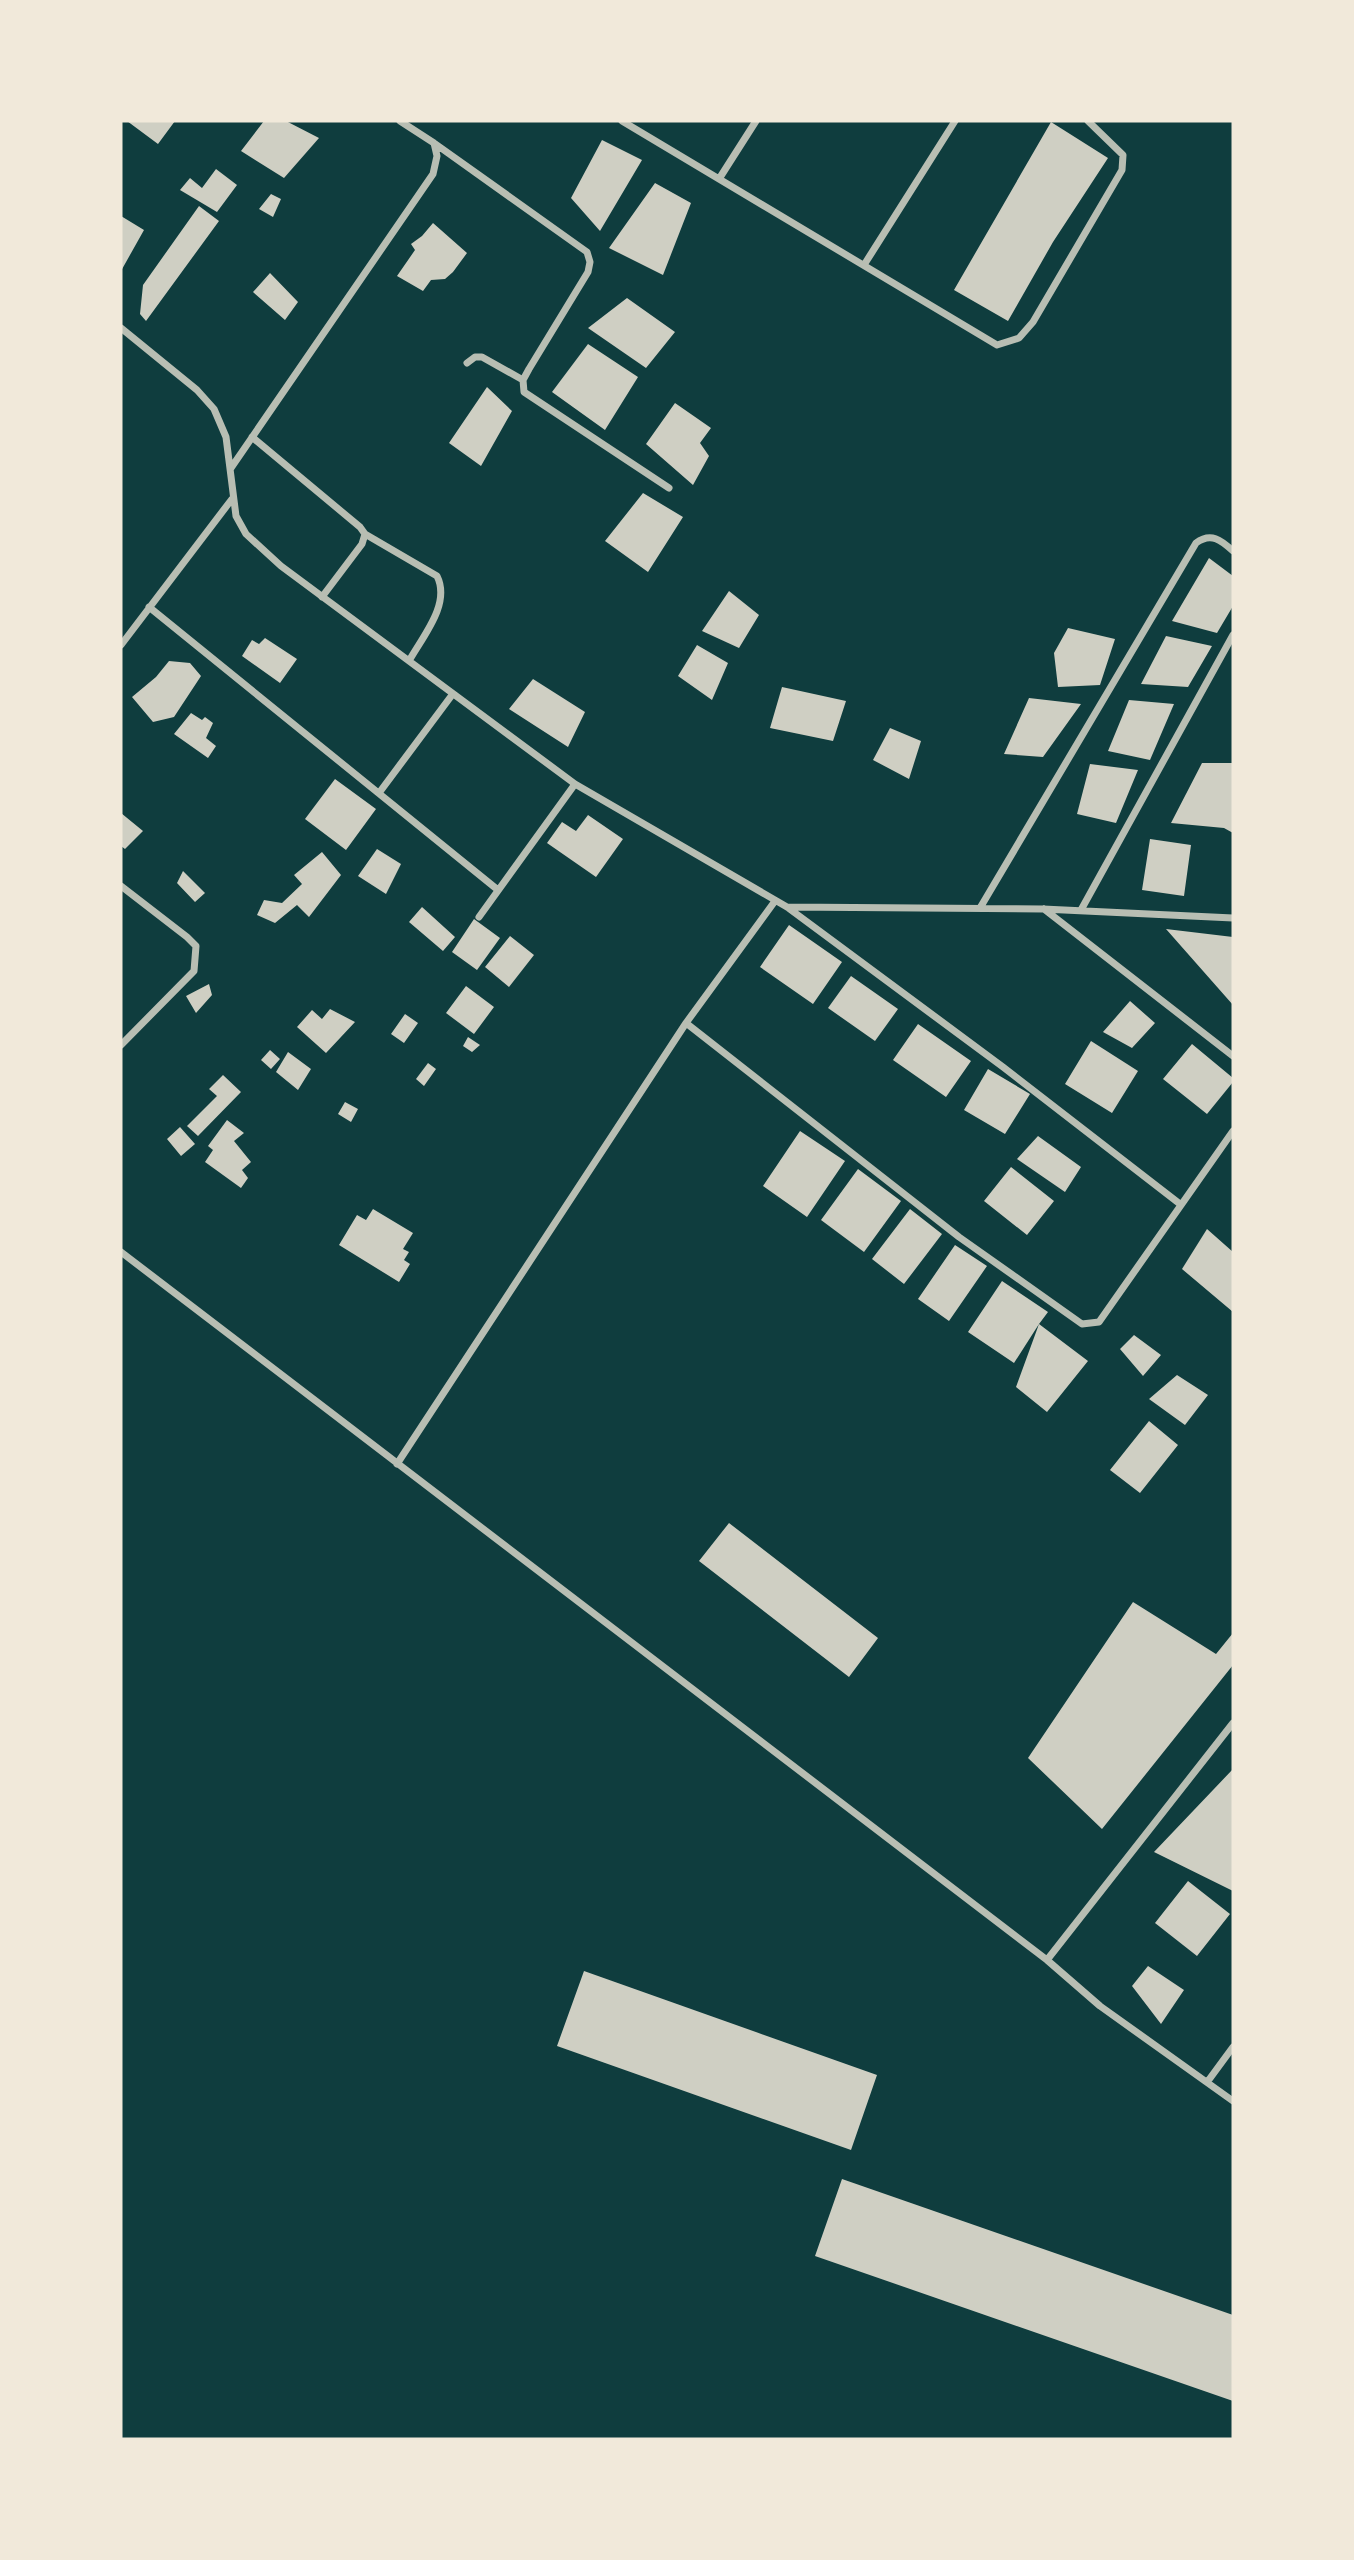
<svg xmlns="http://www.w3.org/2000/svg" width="1354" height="2560" viewBox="0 0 1354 2560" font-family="'Golos Text',sans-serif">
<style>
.building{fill:#cfcfc3}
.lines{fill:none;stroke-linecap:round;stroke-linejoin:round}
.minor{stroke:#b8beb3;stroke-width:7}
</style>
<rect width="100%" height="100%" fill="#0f3d3e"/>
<!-- building -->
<path class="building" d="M127,121h48l-17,23z
M264,121h22l33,17 -35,40 -43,-27z
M1051,122l57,36 -55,84 -45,79 -54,-31z
M602,140l40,20 -42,71 -29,-33z
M216,169l21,16 -20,27 -37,-22 10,-12 12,10z
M655,183l36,20 -28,72 -54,-27z
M271,194l10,5 -8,18 -14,-8z
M199,206l20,15 -73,100 -6,-7 3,-29z
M121,216l23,14 -23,41z
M433,223l34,30 -14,19 -8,7 -14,1 -8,11 -26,-15 18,-26 -4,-6 11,-8z
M270,273l28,29 -13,18 -32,-28z
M627,298l48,34 -29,36 -58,-40z
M588,344l50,33 -33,53 -53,-38z
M487,387l25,24 -31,55 -32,-23z
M675,403l36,25 -11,15 9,13 -16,29 -47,-41z
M643,493l40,24 -35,55 -43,-31z
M1209,558l24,18v30l-16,27 -45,-12z
M729,591l30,24 -20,33 -37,-17z
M1068,628l47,11 -15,46 -42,2 -4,-34z
M1166,636l46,10 -24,41 -47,-3z
M265,638l32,21 -17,24 -38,-27 10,-16 7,4z
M697,645l31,18 -16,37 -34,-24z
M169,661l21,2 11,13 -27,41 -21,5 -21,-25 24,-20z
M533,679l52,33 -17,35 -59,-38z
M782,687l64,14 -13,40 -63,-13z
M1029,698l52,6 -38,53 -39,-3z
M1129,700l45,4 -24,56 -42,-9z
M191,713l11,7 3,-3 8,6 -7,15 10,8 -8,12 -34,-24z
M890,728l31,13 -12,38 -36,-19z
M1202,763h31v70l-9,-5 -53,-5z
M1090,764l48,6 -22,53 -39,-9z
M335,779l41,30 -30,41 -41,-31z
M121,813l22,18 -18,18 -4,-3z
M588,815l35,24 -27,38 -49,-34 15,-21 14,9z
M1150,839l41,6 -7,51 -42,-6z
M377,849l24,15 -15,30 -28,-18z
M322,852l19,23 -32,42 -12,-12 -22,18 -18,-8 7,-15 18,3 20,-19 -8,-9z
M183,871l22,22 -10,9 -18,-19z
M422,907l33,30 -12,14 -34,-29z
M474,919l26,19 -23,32 -25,-18z
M789,925l53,37 -29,42 -53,-37z
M1166,929l67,8v68z
M510,936l24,19 -25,32 -24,-20z
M851,976l47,33 -23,32 -47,-33z
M209,984l3,11 -16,18 -10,-17z
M466,986l28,21 -20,27 -28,-21z
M1130,1001l25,22 -23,25 -29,-16z
M330,1009l25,13 -29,31 -29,-26 15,-17 10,9z
M405,1014l13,9 -14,20 -13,-9z
M918,1024l53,37 -25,36 -53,-37z
M468,1037l12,8 -8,7 -9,-6z
M1091,1041l47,30 -26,42 -47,-29z
M1192,1044l41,34v4l-26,32 -44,-35z
M270,1050l10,9 -9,10 -10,-9z
M288,1052l23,17 -13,21 -22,-18z
M428,1063l8,6 -12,17 -8,-7z
M988,1069l42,25 -25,40 -41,-24z
M223,1075l18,17 -43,44 -11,-10 30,-30 -8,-7z
M345,1102l13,7 -7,13 -13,-8z
M227,1120l17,13 -10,8 17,21 -9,8 6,8 -7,10 -36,-26 8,-12 -5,-4z
M180,1127l15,17 -14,12 -14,-17z
M800,1131l45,30 -38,56 -44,-31z
M1038,1136l43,31 -16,25 -48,-33z
M1011,1167l43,34 -27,34 -43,-34z
M858,1169l43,32 -37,51 -43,-32z
M373,1209l40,24 -10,16 6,3 -5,8 6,4 -11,18 -60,-37 18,-30 9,5z
M910,1209l32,25 -38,50 -32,-25z
M1207,1229l26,23v60l-51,-43z
M955,1245l32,21 -38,55 -31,-22z
M1002,1281l46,31 -9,12 49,37 -41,51 -31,-25 23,-63 -25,39 -46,-31z
M1134,1335l27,20 -18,21 -23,-27z
M1177,1375l31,20 -23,30 -36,-26z
M1149,1421l29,24 -38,48 -30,-23z
M729,1523l149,115 -29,39 -150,-116z
M1133,1602l83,52 17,-21v32l-131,164 -74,-71z
M1233,1769v122l-79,-39z
M1188,1881l42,33 -33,42 -42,-33z
M1148,1966l36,24 -23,34 -29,-38z
M584,1971l293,104 -26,75 -294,-104z
M842,2179l391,136v86l-418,-145z"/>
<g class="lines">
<!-- minor -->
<path class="minor" d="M622,121l375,224 22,-7 14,-16 89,-152 1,-15 -35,-34
M434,143l153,109 3,10 -2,10 -59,97 -6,11 1,12 145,96
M719,179l37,-58
M864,265l91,-144
M121,328l76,62 17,19 12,28 10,79 10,18 35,32 294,218 212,123 216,160 177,137
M467,363l8,-6h7l41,23
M252,437l108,90 5,7 -3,10 -40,53
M231,468l202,-294 4,-18 -3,-13 -34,-22
M365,534l72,42c14,28 -14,60 -28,85
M149,607l349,283
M121,645l111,-146
M379,793l73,-98
M121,886l66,51 9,9 -2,25 -73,74
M787,907l256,2 190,9
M980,908l216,-365c15,-11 25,-3 37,8
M1044,909l189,147
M1081,910l152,-275
M479,917l96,-133
M686,1023l273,214 123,87 17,-2 134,-191
M121,1252l926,708 53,46 133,95
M397,1464l289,-441 89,-122
M1047,1960l186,-237
M1208,2081l25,-34"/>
</g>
<!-- border -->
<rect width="1354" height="2560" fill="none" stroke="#f1e9da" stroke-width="245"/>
</svg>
